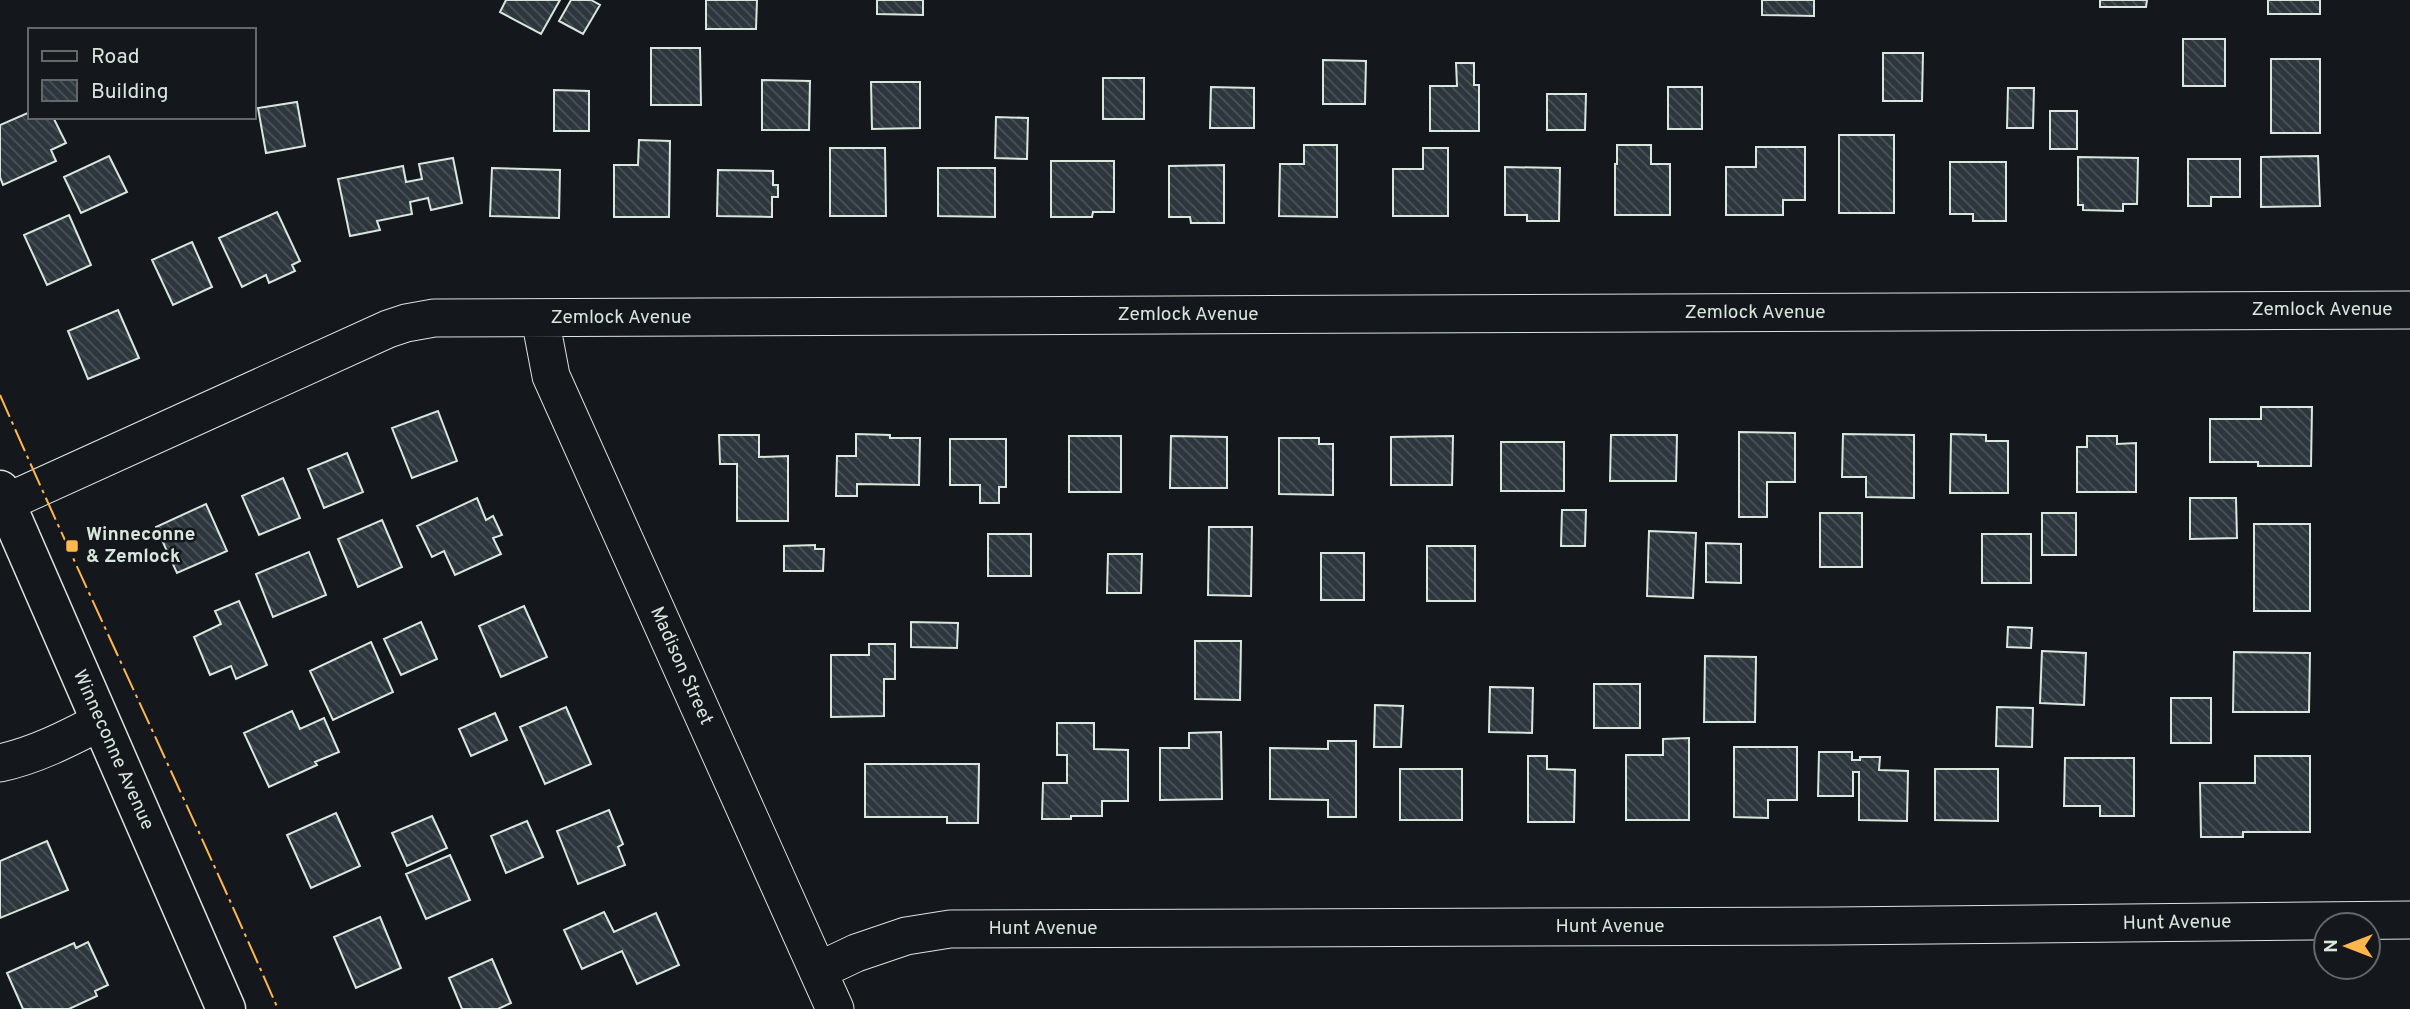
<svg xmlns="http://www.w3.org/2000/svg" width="2410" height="1009" viewBox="0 0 2410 1009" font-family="Overpass,sans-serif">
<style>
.building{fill:url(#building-back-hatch);stroke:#d8e6dc;stroke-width:2}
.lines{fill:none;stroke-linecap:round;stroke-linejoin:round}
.street-casing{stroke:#d8e6dc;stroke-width:39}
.primary-casing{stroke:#d8e6dc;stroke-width:41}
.street{stroke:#14181c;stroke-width:37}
.primary{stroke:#14181c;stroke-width:38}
.power{stroke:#ffb74d;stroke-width:2;stroke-dasharray:24 5 3.5 5;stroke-linecap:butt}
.poi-dot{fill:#ffb74d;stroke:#14181c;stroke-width:2.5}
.labels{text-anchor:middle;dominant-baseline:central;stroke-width:5;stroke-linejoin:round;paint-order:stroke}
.street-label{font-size:19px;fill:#d8e6dc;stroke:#14181c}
.poi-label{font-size:19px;font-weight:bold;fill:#d8e6dc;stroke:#14181c;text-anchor:start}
</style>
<defs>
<pattern id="building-back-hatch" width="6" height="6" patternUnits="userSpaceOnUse" patternTransform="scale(1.75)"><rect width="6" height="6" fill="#2c363c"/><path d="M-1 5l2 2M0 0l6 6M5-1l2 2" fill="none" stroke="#4a5358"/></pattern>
</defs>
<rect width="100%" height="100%" fill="#14181c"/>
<!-- building -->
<path class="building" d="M506,0h54l-19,34 -41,-22z
M571,0h20l9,5 -17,29 -24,-13z
M706,0h51l-1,29h-50z
M877,0h46v15l-46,-1z
M1762,0h52v16l-52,-1z
M2100,0h47l-1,7h-46z
M2268,0h52v14h-52z
M2183,39h42v47h-42z
M651,48h49l1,57h-50z
M1883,53h40l-1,48h-39z
M2271,59h49v74h-49z
M1323,60l43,1 -1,43h-42z
M1456,63h18v22h5v46h-49v-45h27z
M1103,78h41v41h-41z
M762,80l48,1 -1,49h-47z
M871,82h49v46l-48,1z
M1211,87l43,1v40h-44z
M1668,87h34v42h-34z
M2008,88h26l-1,40h-26z
M554,90l35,1v40h-35z
M1547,94h39l-1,36h-38z
M297,102l8,44 -39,7 -8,-45z
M2050,111h27v38h-27z
M30,112v5h23l13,26 -15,7 5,11 -53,24 -3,-8v-52z
M996,117l32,1 -1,41 -32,-1z
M1839,135h55v78h-55z
M639,140l31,1 -1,76h-55v-52h24z
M1304,145h33v72l-58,-1 1,-52h24z
M1617,145h34v19h19v51h-55v-51h2z
M1756,147h49v53h-22v15h-57v-48h30z
M830,148h55l1,68h-56z
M1423,148h25v68h-55v-47h30z
M109,156l18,36 -46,21 -17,-36z
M2318,156l2,50 -59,1v-50z
M2078,157l60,1 -1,46h-14v7l-40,-1v-5h-5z
M453,158l9,45 -31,7 -3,-12 -18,4 2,12 -35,7 3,9 -30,6 -12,-57 65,-13 3,16 16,-3 -3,-15z
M2188,159h52v38h-29v9h-23z
M1051,161h63v51h-21l-1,5h-41z
M1950,162h56v59h-33v-7h-23z
M1224,165v58h-33l-1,-6h-21v-51z
M1505,167l55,1 -1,53h-32v-6h-22z
M492,168l68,2 -1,48 -69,-2z
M938,168h57v49l-57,-1z
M718,170l55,1v14h5v12h-6v20l-55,-1z
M277,212l23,49 -8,4 3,6 -26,12 -3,-8 -24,12 -23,-49z
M69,215l22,50 -44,20 -23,-50z
M192,242l20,45 -39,18 -21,-45z
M118,310l21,48 -51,21 -20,-48z
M2261,407h51l-1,59h-53v-4h-48v-43h51z
M438,411l19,50 -45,17 -20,-50z
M1739,432l56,1v49h-28v35h-28z
M856,434l34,1v3h30l-1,47 -62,-1v12h-21l1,-40h19z
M1843,434l71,1v63l-48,-1v-20h-24z
M1951,434l35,1v6h22v52h-58z
M719,435h40v22l29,-1v65h-51v-57h-17z
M1611,435h66l-1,46h-66z
M1069,436h52v56h-52z
M1171,436l56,1v51h-57z
M1453,436l-1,49h-61v-48z
M2087,436h30v8l19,-1v49h-59v-45h10z
M1279,438h40v6h14v51l-54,-1z
M950,439h56v48h-7v16h-19v-18h-30z
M1501,442h63v49h-63z
M347,453l16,39 -39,16 -16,-39z
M283,478l17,40 -41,17 -17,-39z
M477,498l9,22 7,-4 9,19 -9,3 8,16 -46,21 -11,-24 -12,6 -15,-31z
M2190,498h46l1,40 -47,1z
M206,504l21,47 -50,22 -21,-46z
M1562,510h24l-1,36h-24z
M1820,513h42v54h-42z
M2042,513h34v42h-34z
M382,520l20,47 -44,20 -20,-48z
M2254,524h56v87h-56z
M1209,527h43l-1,69 -43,-1z
M1649,531l47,2 -3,65 -46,-2z
M988,534h43v42h-43z
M1982,534h49v49h-49z
M1706,543l35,1v39l-35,-1z
M815,545v4h9l-1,22h-39v-25z
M1427,546h48v55h-48z
M309,552l17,43 -53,22 -17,-43z
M1321,553h43v47h-43z
M1108,554h34l-1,39h-34z
M239,601l28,64 -31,14 -5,-13 -21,9 -16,-38 27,-13 -6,-13z
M524,606l23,51 -46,20 -22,-51z
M421,622l16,37 -36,16 -17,-36z
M911,622l47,1 -1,25 -46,-1z
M2008,627l24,1 -1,20 -24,-1z
M1195,641h46l-1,59 -45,-1z
M371,642l22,50 -60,28 -23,-49z
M869,644h26v35h-11v37l-53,1v-62h38z
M2042,651l44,2 -2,52 -44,-2z
M2234,652l76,1 -1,59h-76z
M1705,656l51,1 -1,65h-51z
M1594,684h46v44h-46z
M1490,687l43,1 -1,45 -43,-1z
M2171,698h40v45h-40z
M1375,705l28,1 -2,41h-27z
M566,707l25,57 -46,20 -25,-57z
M1997,707l36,1 -1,39 -36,-1z
M292,711l8,18 24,-11 15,34 -24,10 2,3 -48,22 -25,-54z
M495,713l12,27 -36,16 -12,-27z
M1057,723h37v26l34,1v51h-26v15h-31v3h-29l1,-36h24v-28h-10z
M1221,732l1,67 -62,1v-52h29v-15z
M1689,738v82h-63v-65h37v-16z
M1328,741h28v76h-28v-17l-58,-1v-51l58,1z
M1734,747h63v53h-29v18l-34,-1z
M1819,752h33v8h8v-3h20l-1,13 29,1 -1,50 -48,-1v-48h-6v24h-35z
M1528,756h19v13l28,1 -1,52h-46z
M2255,756h55v76h-67v5h-42l-1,-54h55z
M2065,758h69v58h-34v-10h-36z
M865,764h114l-1,59h-31v-6h-82z
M1400,769h62v51h-62z
M1935,769h63v52l-63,-1z
M609,810l14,34 -5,3 7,18 -47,19 -21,-53z
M336,813l24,53 -49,22 -24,-53z
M432,816l15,32 -40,18 -15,-33z
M527,821l16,36 -37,16 -15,-37z
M47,841l21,49 -68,28v-57z
M450,855l20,45 -44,19 -20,-45z
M604,912l10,20 42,-19 23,52 -42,19 -15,-33 -40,18 -18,-39z
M380,917l21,51 -45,20 -22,-51z
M88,942l20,43 -13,6 2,5 -28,13h-46l-16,-36 67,-30 2,5z
M492,959l19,44 -13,6h-36l-13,-31z"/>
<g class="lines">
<defs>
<path id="street" d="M540,318l11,58 284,633
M5,503l383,-174 18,-6 28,-5 1976,-8
M0,763c36,-8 67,-24 100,-41
M818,971l38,-18 50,-17 44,-7 882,-3 578,-6"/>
<path id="primary" d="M0,490l226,519"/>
</defs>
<!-- street casing -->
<use href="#street" class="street-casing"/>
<!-- primary casing -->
<use href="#primary" class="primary-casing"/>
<!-- street -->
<use href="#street" class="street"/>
<!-- primary -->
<use href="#primary" class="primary"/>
<!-- power -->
<path class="power" d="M0,395c90,205 188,408 278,614"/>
</g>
<!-- markers -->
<rect class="poi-dot" x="65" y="539" width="14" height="14" rx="3.5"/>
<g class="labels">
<!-- street labels -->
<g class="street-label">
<text x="2322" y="310">Zemlock Avenue</text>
<text x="1755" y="313">Zemlock Avenue</text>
<text x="1188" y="315">Zemlock Avenue</text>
<text x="621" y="318">Zemlock Avenue</text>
<text transform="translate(681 666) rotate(66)">Madison Street</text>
<text transform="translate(113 750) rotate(66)">Winneconne Avenue</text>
<text transform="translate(2177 923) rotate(-1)">Hunt Avenue</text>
<text x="1610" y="927">Hunt Avenue</text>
<text x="1043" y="929">Hunt Avenue</text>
</g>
<!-- poi labels -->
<g class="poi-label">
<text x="86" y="535">Winneconne<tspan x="86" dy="22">&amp; Zemlock</tspan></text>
</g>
</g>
<!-- legend -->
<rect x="28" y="28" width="228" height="91" fill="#14181c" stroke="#626a69" stroke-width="2"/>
<rect x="42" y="51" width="35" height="10" fill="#14181c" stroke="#626a69" stroke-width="2"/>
<text x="91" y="63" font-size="21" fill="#d8e6dc">Road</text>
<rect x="42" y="80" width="35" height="21" fill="url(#building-back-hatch)" stroke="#626a69" stroke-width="2"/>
<text x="91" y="98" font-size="21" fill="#d8e6dc">Building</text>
<!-- north arrow -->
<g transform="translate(2347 946) rotate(270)"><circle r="33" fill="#14181c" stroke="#626a69" stroke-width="2"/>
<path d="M0-5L12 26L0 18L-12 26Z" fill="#ffb74d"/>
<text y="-10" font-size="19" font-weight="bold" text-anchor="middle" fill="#d8e6dc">N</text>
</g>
</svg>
